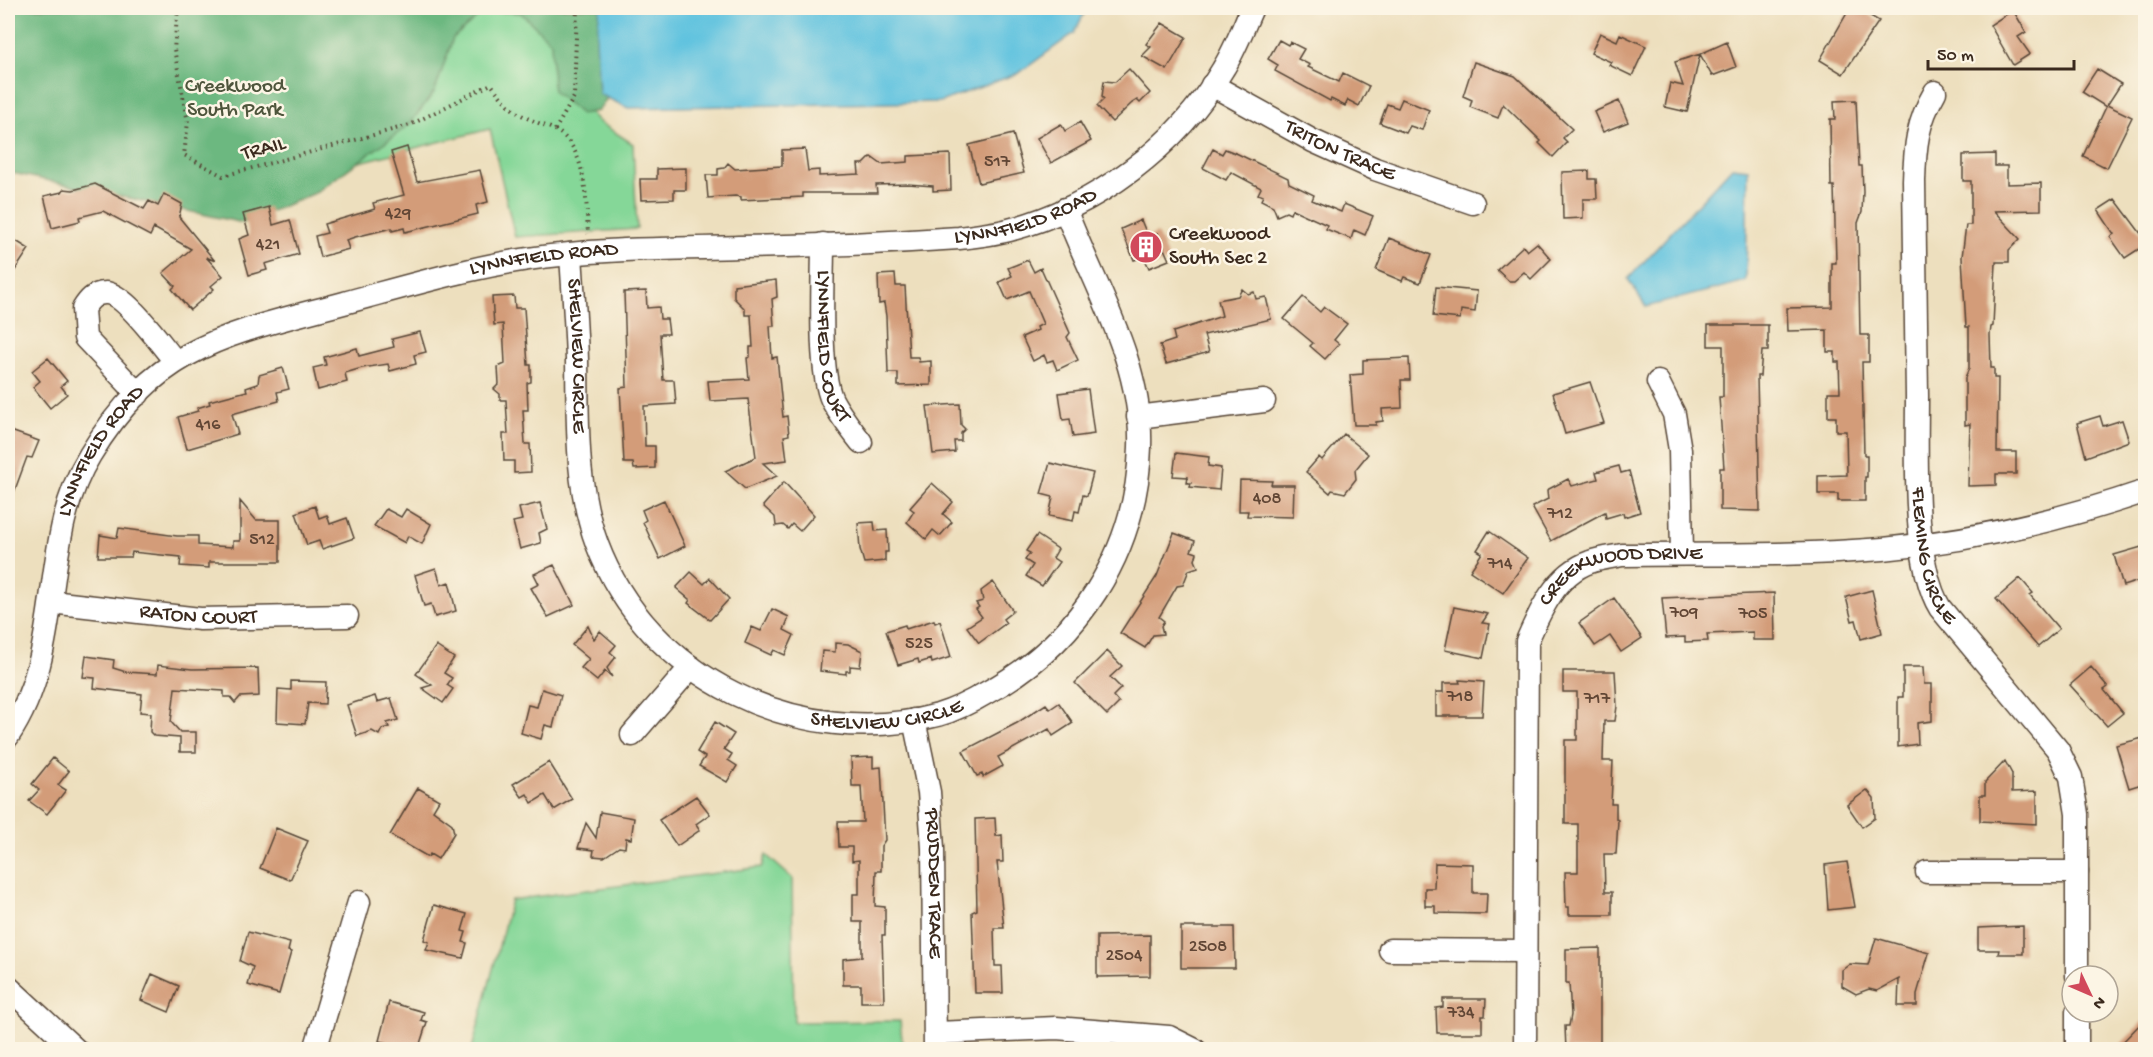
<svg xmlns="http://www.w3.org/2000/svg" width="2153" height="1057" viewBox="0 0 2153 1057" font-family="'Gochi Hand',sans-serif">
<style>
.green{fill:#85d798;stroke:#60805b;stroke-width:1.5}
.forest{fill:#6cb880;stroke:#54714f;stroke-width:1.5}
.water{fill:#61c3df;stroke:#4e767e;stroke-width:1.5}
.building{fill:#d39c79}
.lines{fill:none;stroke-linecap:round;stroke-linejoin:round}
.minor-casing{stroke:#564536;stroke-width:25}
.path{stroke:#564536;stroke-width:4;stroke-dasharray:1.5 4.5;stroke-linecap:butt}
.minor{stroke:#fff;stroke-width:22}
.labels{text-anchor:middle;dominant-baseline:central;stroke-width:5;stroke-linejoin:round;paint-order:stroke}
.number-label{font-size:18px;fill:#614635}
.park-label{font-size:21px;fill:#4e553c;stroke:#fcf5e5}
.street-label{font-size:21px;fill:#3b2a1e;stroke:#fcf5e5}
.poi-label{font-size:21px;fill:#3b2a1e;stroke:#fcf5e5;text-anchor:start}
</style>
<rect width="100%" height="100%" fill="#fcf5e5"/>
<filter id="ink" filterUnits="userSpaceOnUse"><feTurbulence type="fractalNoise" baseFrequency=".0167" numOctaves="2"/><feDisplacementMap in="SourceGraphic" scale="12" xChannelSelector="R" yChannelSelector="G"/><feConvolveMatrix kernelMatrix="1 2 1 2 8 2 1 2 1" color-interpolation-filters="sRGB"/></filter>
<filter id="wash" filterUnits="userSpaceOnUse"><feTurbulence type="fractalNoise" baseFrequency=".008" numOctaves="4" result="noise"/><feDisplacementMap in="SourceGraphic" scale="24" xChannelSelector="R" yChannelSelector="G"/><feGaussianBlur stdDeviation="1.35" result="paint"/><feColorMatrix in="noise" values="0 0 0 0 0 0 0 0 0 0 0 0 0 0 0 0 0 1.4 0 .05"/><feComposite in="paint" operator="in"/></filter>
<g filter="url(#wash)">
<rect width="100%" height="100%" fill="#eddfbe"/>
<!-- green -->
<path class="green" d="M8,8h585l-7,100 13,14 34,22 4,85 -122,8 -25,-108 -264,67z
M766,855l26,23 2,144 106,-1 3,28h-431l39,-149 251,-33z"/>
<!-- forest -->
<path class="forest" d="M8,8h612l-7,82 -15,21 -17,3 -28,-23 -2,-49 -30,-29 -36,-2 -32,27 -18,53 -26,34 -94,68 -72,30 -235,-51z"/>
<!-- water -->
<path class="water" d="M600,8h487l-13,25 -55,40 -79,29 -312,6 -29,-14 -3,-55z
M1732,167l16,2 -2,112 -100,26 -18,-28z"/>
<g id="blocks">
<!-- building -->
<path class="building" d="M1850,8h7l22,13 -36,53 -23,-14z
M2013,10l13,22 -8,5 12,17 -17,11 -23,-40z
M1162,23l24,14 -19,33 -25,-14 9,-9 -5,-3z
M1600,33l17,8 3,-7 26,12 -14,30 -23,-11 2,-3 -20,-9z
M1279,40l9,5 2,-3 14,7 -6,10 12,6 -2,2 31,15 4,-9 26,13 -10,20 -11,-6 -3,6 -14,-7 -1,2 -55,-30 3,-6 -10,-6z
M1727,42l9,25 -24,9 -12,-22z
M1700,54l-13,58 -22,-5 5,-24 13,3 -8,-24z
M1474,62l41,14 57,53 -9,9 4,4 -14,15 -14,-14 2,-2 -38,-37 -5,14 -28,-11 2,-7 -9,-4z
M1129,69l21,24 -10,10 -3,-3 -5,3 -20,19 -15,-16 7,-7 -2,-2 2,-16 11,1z
M2097,69l24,15 -15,23 -24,-15z
M1402,99l27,11 -7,20 -12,-4 -4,7 -26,-10 7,-19 11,4z
M1856,100l3,66h3l1,26 -1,20 -4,11 2,112h9v27h-7l2,93h3v22h-2v24h-27v-7h-20v-18l29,-1 -1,-44h-10v-14h-8v-25h12l-1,-30h-4v-10h-8v-22l-39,1 -1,-23 45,-1v-44h4l-2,-77h-3l-1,-67h5l-1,-18z
M1619,101l9,21 -25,10 -9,-20z
M2107,105l25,12 -25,51 -24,-12z
M1080,122l11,19 -40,22 -14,-25 24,-14 4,7z
M1013,134l11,39 -45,10 -10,-38z
M407,147l10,35 63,-12 8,32 -12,3 2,9 -73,18 -1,-4 -12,3v-3l-37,9 -9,3 3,9 -29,8 -5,-21 12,-3 -3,-9 51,-15 -2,-6 31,-8 -13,-43z
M805,149l3,22 11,-1v6l40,-2 -1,-10h6l7,-7 10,7 27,-2v-6l42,-2 1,36 -18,1v-5l-25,-2 -32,1 1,8h-74v4l-62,3v-3l-6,-1 -27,2 -2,-23h12v-6l6,-1 4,-5 7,6 47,-3v-16z
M1213,149l9,5 3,-5 13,5 50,24 1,5 25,12 -2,5 29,12 3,-8 29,12 -8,19 -11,-5 -3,9 -25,-10 1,-4 -35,-16 -2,5 -4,-2 -9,4 -4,-10 -12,-6 2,-4 -5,-2 3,-6 -30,-16 -5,8 -23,-12z
M1995,154v12h12v18l34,-1v27l-47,1 26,28 -11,11v12h-13l-3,64 -2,1 -1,8 1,33h3v10h4l-1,74h19v22h-20v11l-28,1 2,-62 -5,1v-47l4,-10v-41h-3l-4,-70 4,-32h5v-44h-8v-26z
M686,168v22h-12v9l-33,1 -1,-21h17v-10z
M1589,171v8h7l1,20h-14v19l-20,1 -1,-47z
M95,184l49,25 5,-8 9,5 6,-12 18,10 -3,13 36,44 -9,-4 17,19 -12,10 3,3 -24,21 -18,-21 3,-3 -12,-13 28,-24 -37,-21 -4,8 -47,-25 -24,6 1,4 -28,7 -8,-32 18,-4 2,-3 9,1z
M2115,199l30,40v6l-20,13 -15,-21 4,-3 -16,-24z
M269,207l4,18 17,-5 9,34 -34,10 2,6 -18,5 -10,-36 10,-4 -6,-21z
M1141,220l7,17 9,-4 12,27 -20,8 -5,-11 -10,3 -13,-31z
M8,236l21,13 -21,32z
M1389,238l42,17 -11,28 -16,-6 -2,4 -26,-11z
M1537,243l14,16 -20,20 -7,-7 -10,9h-5l-12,-11 26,-24 4,5z
M1028,260l6,12 7,-4 29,65 -3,4 11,23 -21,10 -4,-10 -6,2 -3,-7 -11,6 -11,-24 16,-7 -1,-3 6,-3 -14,-33 -22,9 -8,-18 13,-6 -4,-8z
M895,274l1,12h9l4,71h9l1,5 12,-1v24l-33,1v-13h-10l-2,-57 -2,-13 -5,1 -1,-29z
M776,280l1,17 -5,2 2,27h-4l2,32 5,-1 6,60 4,-1 2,19 -5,1 3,24 -24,3 14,13 -32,13 -20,-18 31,-14 -8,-58 -38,2 -2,-20 41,-2 -2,-21 3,-1v-10h3l-2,-32h-6v-6l-11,-11v-13z
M1436,287l41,4 -2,21 -14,-2 -1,9 -27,-3z
M1242,289l6,5 6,-2 2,7 10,-2 5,22 -67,16 5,17 -43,12 -6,-19 15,-5 -2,-8 49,-16 -4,-16 20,-4z
M646,291l1,17 12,-1 1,12h7l2,15h-9l3,46h11l2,24 -32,2 1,40h10v22l-21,1 -1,-6h-9l-4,-75 7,-1 -3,-95z
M514,296l1,12h9l4,57h3v17l-4,1 1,27h-5l2,34h5l1,28 -17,1v-12h-10l-1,-27h5l-2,-34h-6v-6l-6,-5 5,-5 -1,-17 7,-3 -2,-40 -9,1 -2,-28z
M1303,297l17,15 4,-5 23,17 -13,16 5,4 -14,15 -15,-13 3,-3 -29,-24z
M1708,325h60v26h-6l-2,25h-3l3,135 -40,-1v-42h4l-5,-71h4v-51h-15z
M420,332l6,20 -12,3 2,9 -26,7 -2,-7 -26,4 -17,5 2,9 -29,8 -5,-22 13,-3 -2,-8 33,-9 2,8 35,-9 -2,-8z
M48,358l19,23 -6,5 6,8 -17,14 -17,-21 7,-6 -8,-10z
M1409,358l1,22h-9l1,28 -20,1 1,12 -7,1v3h-22l-4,-50 13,-1v-14z
M283,368l6,21 -12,3 2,9 -47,13 6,20 -51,15 -9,-32 20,-6 -1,-3 13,-4 -1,-3 38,-10 -1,-3 12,-4 1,-9z
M1590,382l14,41 -39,11 -12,-41z
M1088,389l6,45 -21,3 -3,-18 -7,1 -4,-27z
M960,404l1,21 4,4 -4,4v8h-7l1,11 -22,2 -6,-48z
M2100,416l3,10 19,-6 7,21 -43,16 -9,-34z
M8,430l31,11 -7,17 -5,-1 -18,49z
M1344,434l24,20 -13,16 1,9 -11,14 -13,-3 -2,3 -24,-21 13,-15 3,3z
M1176,453l33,4 -1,9 13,2 -2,22 -29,-3 1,-4h-4l1,-6 -15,-1z
M1050,463l43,10 -6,23 -4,-1 -4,17 -4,-1 -2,10 -24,-5 4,-19 -12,-3z
M1619,466l2,7 8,-2 11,41 -16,5 -1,-4 -17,5 -1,-6 -54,29 -19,-34 16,-8 -1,-9 21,-11 4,7 26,-7 -2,-7z
M1240,480l32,1 -1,4h23l-1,32 -46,-1 1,-5h-9z
M784,482l30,33 -14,16 -8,-7 -4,5 -5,-4 -7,1 -1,-9 -12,-11z
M932,483l21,19 -10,12 9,8 -12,14 -7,-6 -7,9 -19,-17 7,-11 -4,-3z
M664,500l21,46 -25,13 -17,-37 3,-2 -4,-10z
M240,501l16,19h24v42h-71v6l-29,-2 1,-9 -49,-5 -1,5h-33l2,-22 17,3 2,-10 58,8h21v9l35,2v-6h7z
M540,503l7,26 -8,4 2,10 -21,6 -7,-27 9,-2 -3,-12z
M315,506l4,12 8,-3 3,9 17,-6 7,20 -32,11 -3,-8 -12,4 -11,-32z
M386,509l15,8 5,-8 25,15 -9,20 -14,-8 -3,7 -31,-17z
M874,522l1,9 12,-1 1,22h-3v9l-21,2 -4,-14 -2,-26z
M1489,531l39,27 -25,35 -33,-22 12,-18 -5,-3z
M1174,533l21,8 -4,10 6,2 -2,7 3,7 -9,3 -6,15 -6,1 -18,31 5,4 -3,5 2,8 -10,1 -8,13 -25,-15 37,-57z
M1037,535l21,14 -5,9 6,4 -17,24 -16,-10 7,-11 -8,-5 5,-7 -4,-2z
M2145,546v27l-5,1 2,6 -19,6 -9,-31z
M554,565l20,40 -26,12 -17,-29 8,-4 -5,-10z
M436,568l5,17 8,-3 7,29 -21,6 -4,-13 -7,2 -9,-31z
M691,572l13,12 6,-6 19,21 -19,21 -22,-17 2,-3 -14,-12z
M2020,578l13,15 -3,2 29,34 -21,18 -42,-48z
M993,582l20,29 -10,8 3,4 -27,20 -12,-16 15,-10 -6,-8 3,-2 -3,-4 7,-2 -2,-10z
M1872,590l10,43 -21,6 -5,-19 -4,1 -6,-24z
M1774,593l1,47h-22v-8l-46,2 1,7 -23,1v-5l-19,1 -4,-40z
M1614,598l28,40 -21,14 -11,-16 -15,10 -16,-23z
M1454,607l34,7 -6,9 8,1 -7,34 -38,-8z
M772,609l17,8 -5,13 10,5 -9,20 -11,-5 -3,5 -26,-12 7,-16 9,4z
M934,620l1,3 5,-2 11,36 -19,6 -1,-4 -12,4 -1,-4 -20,6 -12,-34 19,-6 1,4z
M588,626l6,13 6,-8 16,14 -6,7 6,5 -9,11 5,9 -7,-6 -8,10 -16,-13 8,-9 -17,-14z
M835,643l13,1 14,7 -2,16 -10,-1v5h-4v3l-26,-3 2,-20 13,1z
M436,646l18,12 -10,15 8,5 -5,7 6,4 -10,14 -21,-15 10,-3 -16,-11z
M1107,651l15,15 -12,11 11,11 -8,8 6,7 -12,12 -32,-32z
M86,656l28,4 -1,8 13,4 31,2 1,-9 34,4 66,-1 1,28 -19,1 -5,6 -5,-6h-6v-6l-49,-3 -4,34 9,10h16v20h-16v-14l-26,-2 -4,-4 1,-19 -11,-1 2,-18 -48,-6 1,-10 -12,-1z
M1903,667h20l1,17h8v37l-15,2 1,21 -20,3v-50h5z
M2091,667l17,20 -4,3 19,23 -16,13 -37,-41z
M1563,671h52l2,35 -2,15h-11l-1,40h10l-2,43h5v15l2,1 -2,34h-12l1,38h7v23h-43v-8h-3l-1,-35h13v-48h-13v-84h12v-48h-14z
M1459,680l25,2 -2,34h-46v-24h7v-9h17z
M291,681l35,1 -1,22 -17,-1 -3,21 -28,-2 1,-33 13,1z
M542,689l19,6 -8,32 -8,-2 -4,14 -20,-6 7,-28 9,2z
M375,696l2,6 14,-4 7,22 -11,3 2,4 -7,2 -3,6 -7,-4 -15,5 -10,-31z
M1059,703l14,20 -20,13 -4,-7 -51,28 5,9 -20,11 -1,-3 -5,2 -14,-25 54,-28 29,-19 4,5z
M715,722l19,12 -10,15 8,5 -4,6 9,6 -10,16 -28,-16 6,-9 -8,-5z
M2143,738l2,10v35l-16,5 -13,-43z
M873,757v11l8,-1 4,73 -4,6v25h-5l-1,35 10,1v28h-3l2,67h-23v-17h-18v-26l19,-2v-35h-9v-28h6v-34l-7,1v-14h-13l-1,-25h25l-2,-36h-9l-1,-28z
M53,758l16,13 -11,14 8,5 -19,24 -18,-13 10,-11 -7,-6z
M2005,761l7,13v18l25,-1v33l-57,-3v-26h5v-13z
M549,762l23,37 -18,11 -9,-15 -13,8 -5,-9 -5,3 -9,-13z
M418,788l21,12 -6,10 19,14 2,9 -16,26 -8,-5 -2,3 -38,-22z
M1867,790l7,8 1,20 -13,9 -15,-22z
M696,796l14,18 -14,10 4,6 -23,16 -18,-26z
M600,812l34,6 -3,21 -5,-1 -1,10 -6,-1 -15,10 -11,-1 1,-6 -16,-2 8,-25 10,15z
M995,818l1,18 6,-1 1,27h-6l7,66h-10l1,38h7l1,27h-28l-3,-81 5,-2 -2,-91z
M276,828l32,13 -18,39 -30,-12z
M1847,862l8,45 -27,3 -3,-45z
M1435,863l38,1v29h14l-1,21 -51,-1v-7h-10v-18h9z
M434,905l33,9 -5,17 4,1 -3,10 4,1 -4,15 -37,-8 3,-8 -5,-2z
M2023,926v28h-25l1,-4h-21v-22z
M1181,927h53l1,41h-54z
M248,932l42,11 -2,8 3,1 -12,42 -31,-9 5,-18 -13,-6z
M1150,935v41l-53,1v-41z
M1876,938l53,15 -12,41v12h-19l1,-27 -22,12 -8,-2 -13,5 -14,-8v-16l8,-6 18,1z
M1600,948v102h-34l-1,-24h4l2,-11 -2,-32h-3v-34z
M152,974l27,12 -10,26 -28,-12z
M1443,999h43l-1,17h-3v17h-45l-1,-25 7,-1z
M389,1002l35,10 -3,8 6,2 -9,28 -39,-9z
M2145,1019v31h-30z"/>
</g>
</g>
<g filter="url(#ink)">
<use href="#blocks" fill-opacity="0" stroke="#564536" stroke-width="1.5"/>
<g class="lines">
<defs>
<g id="minor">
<path id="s1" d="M1212,85l101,56 62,28 98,34"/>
<path id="s2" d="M1935,92c-18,31 -20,54 -21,89 1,72 2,144 3,215 0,56 -5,167 23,212l118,142 13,27 6,37v162"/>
<path id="s3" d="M823,244c0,37 -5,126 9,156 8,15 18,28 29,42"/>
<path id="s4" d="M571,254c2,35 5,71 6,106 1,61 -2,125 20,184 50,134 203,208 341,171 17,-5 33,-13 48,-22 92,-49 151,-141 154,-246 3,-85 -46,-161 -75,-238"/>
<path d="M1658,382l16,32 6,36 2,104"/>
<path d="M138,394l-53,-56 -2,-29c5,-8 11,-16 22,-16 19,-1 57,53 70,68"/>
<path d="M1138,417l126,-16"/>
<path id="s5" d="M51,602l149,17 147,-3"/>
<path id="s6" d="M914,720l15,72 4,56 2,202"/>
<path d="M632,735l59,-68"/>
<path id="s7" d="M8,736c59,-88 30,-197 82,-281 67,-111 139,-121 254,-152 71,-19 143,-41 216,-48 59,-7 119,-6 178,-8 74,-1 148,-4 221,-9 17,-2 34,-4 50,-8 87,-23 168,-83 214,-161 12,-19 20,-41 29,-61"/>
<path d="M1927,872h150"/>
<path d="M1390,950l134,1"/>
<path d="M8,987l68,63"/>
<path d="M936,1033l120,-5 113,9 26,13"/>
<path d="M315,1050l44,-148"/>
<path id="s8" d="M1525,1050l2,-409c13,-30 29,-67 63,-79 10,-4 22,-5 32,-7 87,-1 174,1 261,-6 89,-8 178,-29 263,-58"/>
<path d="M2077,1050v-38"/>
</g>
</defs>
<!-- minor casing -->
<use href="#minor" class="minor-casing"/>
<!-- path -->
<path class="path" d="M178,8l-4,41 14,73 -4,33 39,21 187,-51 81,-41c24,32 27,30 62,45 35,16 33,74 35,105
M555,130l19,-33 3,-89"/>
<!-- minor -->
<use href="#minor" class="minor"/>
</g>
</g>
<!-- icons -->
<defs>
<symbol id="building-disc" viewBox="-11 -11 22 22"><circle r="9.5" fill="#d1495b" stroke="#fcf5e5"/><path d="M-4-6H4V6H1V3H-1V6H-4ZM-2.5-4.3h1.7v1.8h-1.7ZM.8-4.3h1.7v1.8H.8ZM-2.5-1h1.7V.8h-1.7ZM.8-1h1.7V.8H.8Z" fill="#fff"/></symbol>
</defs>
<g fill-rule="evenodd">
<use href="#building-disc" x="1127" y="228" width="38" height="38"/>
</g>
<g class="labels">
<!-- number labels -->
<g class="number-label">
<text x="997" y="162">517</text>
<text x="398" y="214">429</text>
<text x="268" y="245">421</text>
<text x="208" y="425">416</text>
<text x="1267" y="499">408</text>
<text x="1560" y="514">712</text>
<text x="262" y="540">512</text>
<text x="1500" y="564">714</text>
<text x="1684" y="613">709</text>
<text x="1753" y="614">705</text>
<text x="919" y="644">525</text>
<text x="1460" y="697">718</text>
<text x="1597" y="699">717</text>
<text x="1208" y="947">2508</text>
<text x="1124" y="956">2504</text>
<text x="1461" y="1013">734</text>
</g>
<!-- park labels -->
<g class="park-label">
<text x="235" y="87">Creekwood<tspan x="235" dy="24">South Park</tspan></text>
</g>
<!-- street labels -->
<g class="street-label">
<text transform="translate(264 150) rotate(-15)">TRAIL</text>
<text stroke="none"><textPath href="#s1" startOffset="144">TRITON TRACE</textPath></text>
<text stroke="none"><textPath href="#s7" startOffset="1293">LYNNFIELD ROAD</textPath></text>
<text stroke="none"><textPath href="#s7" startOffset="807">LYNNFIELD ROAD</textPath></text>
<text stroke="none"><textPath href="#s3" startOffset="104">LYNNFIELD COURT</textPath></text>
<text stroke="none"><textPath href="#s4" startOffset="102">SHELVIEW CIRCLE</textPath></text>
<text stroke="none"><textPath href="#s7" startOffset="304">LYNNFIELD ROAD</textPath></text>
<text stroke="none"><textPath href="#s2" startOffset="470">FLEMING CIRCLE</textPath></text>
<text stroke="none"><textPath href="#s8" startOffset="538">CREEKWOOD DRIVE</textPath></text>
<text stroke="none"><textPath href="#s5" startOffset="148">RATON COURT</textPath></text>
<text stroke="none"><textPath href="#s4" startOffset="658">SHELVIEW CIRCLE</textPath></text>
<text stroke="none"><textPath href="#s6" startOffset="165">PRUDDEN TRACE</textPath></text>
</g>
<!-- poi labels -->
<g class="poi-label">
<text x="1169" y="235">Creekwood<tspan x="1169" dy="24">South Sec 2</tspan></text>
</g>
</g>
<!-- margin -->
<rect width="2153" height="1057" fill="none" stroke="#fcf5e5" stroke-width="30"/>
<!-- north arrow -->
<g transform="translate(2090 994) rotate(134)"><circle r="28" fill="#fcf5e5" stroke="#afa495" stroke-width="1.5"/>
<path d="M0-4.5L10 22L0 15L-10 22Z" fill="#d1495b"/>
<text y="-9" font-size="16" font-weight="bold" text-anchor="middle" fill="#3b2a1e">N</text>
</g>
<!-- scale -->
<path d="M1928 60v9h146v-9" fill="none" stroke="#3b2a1e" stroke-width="3"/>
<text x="1937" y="60" font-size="18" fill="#3b2a1e" stroke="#fcf5e5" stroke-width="4.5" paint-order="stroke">50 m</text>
</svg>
